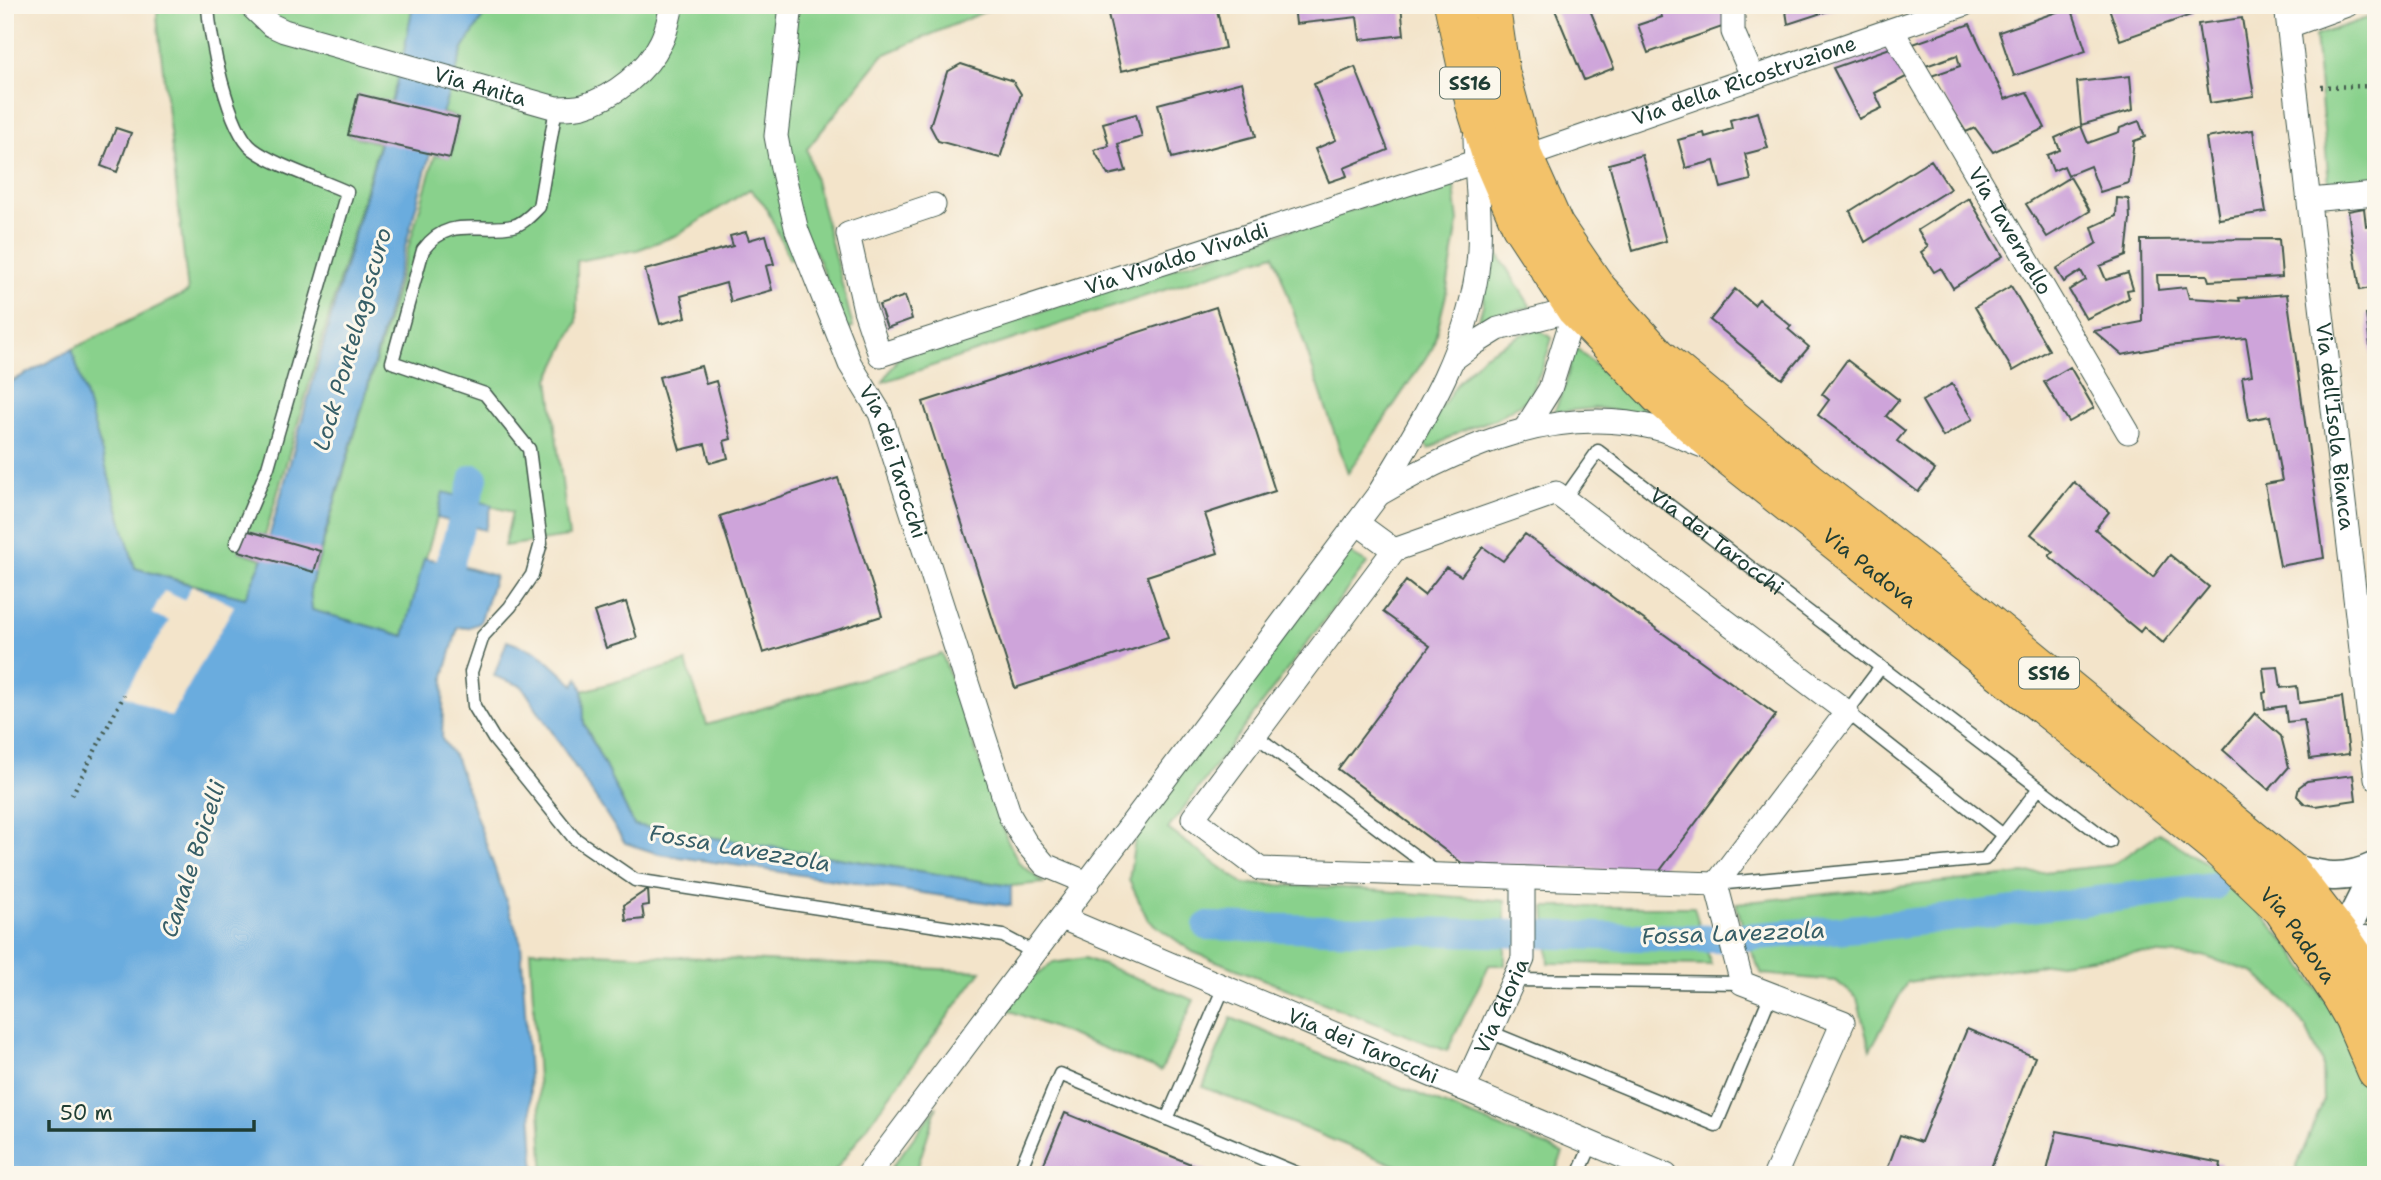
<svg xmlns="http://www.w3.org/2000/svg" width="2381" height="1180" viewBox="0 0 2381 1180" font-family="'Shantell Sans',sans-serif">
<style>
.green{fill:#89d18c;stroke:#548760;stroke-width:2}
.water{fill:#6aacde;stroke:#447489;stroke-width:2}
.pier{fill:#f3e4ca}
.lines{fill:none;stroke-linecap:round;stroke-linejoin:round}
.canal{stroke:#6aacde;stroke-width:28}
.building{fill:#cea4da}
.service-casing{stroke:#3f564a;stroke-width:15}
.minor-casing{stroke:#3f564a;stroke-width:25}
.tertiary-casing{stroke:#3f564a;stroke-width:31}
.primary-casing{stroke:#3f564a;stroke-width:39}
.path{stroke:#3f564a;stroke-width:4.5;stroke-dasharray:2 5;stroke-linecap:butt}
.service{stroke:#fff;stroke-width:12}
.minor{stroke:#fff;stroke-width:23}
.tertiary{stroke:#fff;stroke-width:28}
.primary{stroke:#f3c26a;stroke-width:37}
.labels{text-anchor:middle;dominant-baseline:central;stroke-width:6;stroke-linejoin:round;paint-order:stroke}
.shield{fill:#fbf7ec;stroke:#61756b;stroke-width:2}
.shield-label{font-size:19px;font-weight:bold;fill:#1f3d34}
.street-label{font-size:21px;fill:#1f3d34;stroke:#fbf7ec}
.water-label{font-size:23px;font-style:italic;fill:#365e67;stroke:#fbf7ec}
</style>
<rect width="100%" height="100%" fill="#fbf7ec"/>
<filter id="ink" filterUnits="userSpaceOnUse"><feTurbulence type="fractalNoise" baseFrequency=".0143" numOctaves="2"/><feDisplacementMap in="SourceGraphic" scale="14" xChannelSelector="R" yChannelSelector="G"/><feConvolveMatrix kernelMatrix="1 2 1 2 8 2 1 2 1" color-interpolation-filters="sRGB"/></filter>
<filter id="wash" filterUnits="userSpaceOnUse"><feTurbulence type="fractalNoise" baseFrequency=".00686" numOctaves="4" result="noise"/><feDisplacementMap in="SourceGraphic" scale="28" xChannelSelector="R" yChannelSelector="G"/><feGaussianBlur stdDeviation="1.57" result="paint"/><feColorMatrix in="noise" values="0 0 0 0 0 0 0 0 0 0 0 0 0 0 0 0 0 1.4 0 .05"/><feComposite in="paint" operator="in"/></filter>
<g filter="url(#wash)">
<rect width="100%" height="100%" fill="#f3e4ca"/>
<!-- green -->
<path class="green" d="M158,5h255l-11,57 -11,40 -33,-7 -9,40 30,8 -114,393 -20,-5 -6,20 24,8 -18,40 -110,-31 -63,-219 116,-57 -31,-275z
M490,5h510l-117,50 -76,94 46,178 -7,3 -31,-79 -25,9 -25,-55 -15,-16 -73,46 -40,15 -60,11v61l-28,57 20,158 -65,9 8,-34 -68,-19 -40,143 -92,-26 -2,-20 125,-435 15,2 9,-39 -17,-5 21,-64z
M2376,15v175l-46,4 -15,-158z
M1453,177l5,45 -12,73 -13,52 -85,126 -74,-219 -391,128 15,-24z
M1489,240l42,67 -30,7 -26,19 8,-28z
M1538,329l14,9 -8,27 -17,35 -32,19 -34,12 -32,18 -11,-13 27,-34 12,-19 27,-28 38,-21z
M1574,346l79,71 -55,-9 -44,4 12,-29z
M1348,552l19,11 -199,266 76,55 102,4 159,13v64h-16l-42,86 -254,-99 -45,-32 -19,-40 7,-48z
M942,654l65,185 12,24 25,20 -33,3 -377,-61 -50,-102 -1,-32 103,-29 21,63z
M2159,833l52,33 37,32 45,53 47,72 36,79v73h-83l30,-73 -1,-40 -16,-34 -23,-29 -28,-26 -52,-17 -65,-3 -231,29 -37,68 -13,-52 -21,-17 -74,-7 -14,-29 -12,-42 376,-38z
M1545,907h149l17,58 -162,-2z
M530,950l451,21 -149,204h-288z
M1085,958l109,42 -33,71 -153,-61 19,-28 26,-19z
M1231,1018l332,135 -9,22h-135l-216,-88z
M937,1106l-22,69h-29z"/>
<!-- water -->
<path class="water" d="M413,5h77l-27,44 -27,83 -68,253 -54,187 -4,18 2,20 92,26 20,-78 27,5 44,13 -15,47 -13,5 -9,-1 -14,49 -2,63 14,20 65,184 14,232h-530v-790l67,-36 63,219 57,17 53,13 18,-39 124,-441 15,-56z
M443,492l49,13 -7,25 -48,-12z
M507,641l31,11 36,33 4,-7 5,13 1,33 50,101 377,61v20l-352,-52 -34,-11 -103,-157 -28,-10z"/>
<!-- pier -->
<path class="pier" d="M192,585l42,21 -63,111 -47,-22 45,-74 -17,-7 12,-23 20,9z"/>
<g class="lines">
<!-- canal -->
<path class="canal" d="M440,600l34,-122
M1207,926l511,13 155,-12 341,-41"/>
</g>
<g id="blocks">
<!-- building -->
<path class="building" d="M1106,5h110l9,43 -104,23z
M1294,5h107l3,30 -44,5 -3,-23 -61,7z
M1553,5h35l26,63 -30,12z
M1658,5h34l1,4 11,-4h17l7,20 -80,28 -10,-28 24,-8z
M1785,5h58v1l-55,18z
M2108,5h83l3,9 -74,26z
M2071,7l15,44 -72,25 -15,-44z
M2242,18l12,78 -44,7 -12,-79z
M1970,24l35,75 22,-7 18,36 -52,24 -18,-24 -9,4 -35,-56 29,-10 -3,-11 -31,11 -13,-22z
M1893,47l15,29 -33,17 7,15 -23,11 -26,-51z
M961,64l52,17 8,13 -21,64 -62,-17 -8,-15 17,-54z
M1355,67l33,83 -44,18 3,8 -18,6 -14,-33 21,-9 -22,-56z
M2130,76l3,34 -52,15 -4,-43z
M1242,82l14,54 -84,22 -14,-54z
M358,94l101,24 -9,40 -102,-23z
M1758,112l10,36 -23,6 6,26 -30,8 -7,-27 -28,7 -8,-28 26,-7 1,4 27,-8 -2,-9z
M1136,114l6,23 -24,7 8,27 -18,4 -14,-25 15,-4 -6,-23z
M2139,121l6,16 -11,4 -5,42 -29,9 -10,-26 -22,9 -4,-9 -11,5 -6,-16 13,-5 -5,-12 26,-12 7,17 31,-11 1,-4z
M116,128l15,5 -14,39 -16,-6z
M2253,130l13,82 -47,7 -13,-81z
M1642,155l24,86 -33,10 -24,-87z
M1931,160l19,29 -85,53 -15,-31z
M2070,177l20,34 -43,26 -21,-33z
M1969,198l34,58 -50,32 -12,-20 -7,4 -13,-20 7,-5 -10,-17z
M2117,198l12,1 1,20 -4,37 -26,10 6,14 22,-7 5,16 -6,1 2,8 -43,21 -17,-29 17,-10 -5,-9 -17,11 -8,-13 41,-26 -5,-16 24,-11z
M2364,208l2,18 10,-1v62l-16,3 -12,-79z
M746,232l3,8 17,-5 8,29 -8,2 6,24 -41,12 -5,-19 -45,13 5,21 -26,7 -15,-54 88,-24 -3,-10z
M2279,239l3,38 -73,4 -2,-6h-50l1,15 28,-3 3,11 51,3 -1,-3 48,-4 37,264 -44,8 -15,-82 17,-3 -12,-65 -21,4 -7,-43 10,-2 -6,-37 -79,8 -45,9 -28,-24 48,-9 -1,-82z
M2011,286l38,64 -36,21 -38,-64z
M1735,289l19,16 5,-6 32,27 -3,3 21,18 -27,32 -72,-59z
M905,296l7,23 -25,9 -8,-23z
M1216,307l59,184 -70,23 13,39 -71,23 21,62 -153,50 -92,-286z
M2376,313v63l-2,1 -8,-63z
M1847,360l52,40 -13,16 19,15 -8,10 38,29 -17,22 -100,-77 11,-15 -7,-6z
M701,366l5,18 10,-3 15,58 -7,2 4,17 -18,5 -5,-19 -25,6 -21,-73z
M2070,367l24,41 -25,14 -25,-40z
M1952,384l21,35 -30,18 -21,-36z
M838,478l44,138 -119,37 -43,-137z
M2074,482l35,30 -14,17 58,48 17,-22 39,32 -46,56 -19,-16 -4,5 -91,-76 4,-4 -22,-18z
M245,530l75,21 -6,21 -75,-21z
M1525,534l251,181 -117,157 -196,-8 -125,-95 92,-123 -47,-34 23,-31 18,14 22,-28 15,9 22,-29 20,14z
M626,602l11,36 -31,10 -12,-36z
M2278,667l3,21 16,-2 2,17 43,-6 7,57 -39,5 -6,-39 -17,2 -2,-16 -20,3 -2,-16 3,-1 -3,-24z
M2255,713l26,23 8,31 -20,23 -46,-40z
M2353,775l3,25 -41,6 -10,-2 -8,-8 2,-9 8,-6z
M648,889l1,16 -7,1 2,13 -18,2 -2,-16z
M1967,1029l68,28 -47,118h-103l15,-40 21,7z
M1065,1113l153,62h-179z
M2057,1131l164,32 -2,12h-173z"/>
</g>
</g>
<g filter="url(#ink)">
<use href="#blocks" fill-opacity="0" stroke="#3f564a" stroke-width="2"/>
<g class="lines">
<defs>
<g id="service">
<path d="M208,5c1,31 20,125 45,144 21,16 68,31 94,43l-79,275 -32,76"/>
<path d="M556,108l-17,99c-7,7 -16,17 -26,19 -35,7 -64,-11 -90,24l-31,112 93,32 44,55 12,94 -9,32 -22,32 -27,29 -12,36 3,34 20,33 80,99 61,42 368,56 32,17"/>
<path id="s1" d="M1564,499l34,-48 512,391"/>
<path d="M1255,735l181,137"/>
<path d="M2003,835l36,-47"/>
<path d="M1716,884l269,-25 18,-24 -156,-123 34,-45"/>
<path d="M1514,980l228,3"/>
<path d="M1490,1032l226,93 55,-131"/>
<path d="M1167,1119l57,-132"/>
<path d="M1018,1175l42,-101 241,101"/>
<path d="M1578,1175l14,-32"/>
</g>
<g id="minor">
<path id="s2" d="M250,5l21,20 13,6 272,77c9,0 19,0 27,-2 31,-9 64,-35 78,-64 6,-11 8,-25 11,-37"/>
<path id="s3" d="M791,5l-15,131 6,32 15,63 53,133 30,49 130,403 16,27 19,22 43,18"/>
<path d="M1733,5v27l20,46"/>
<path id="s4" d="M2286,5l90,773"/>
<path d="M2289,26l58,-21"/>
<path id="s5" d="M1892,30l236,402"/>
<path id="s6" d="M1524,157l439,-152"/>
<path d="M2310,200l66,-6"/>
<path id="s7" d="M934,205l-86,29 17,76 15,45 595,-193"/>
<path d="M1455,358l22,-16 21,-13 77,-20 -25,80 -25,40"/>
<path d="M1381,493c83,-48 176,-89 275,-65 17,4 33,13 50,19"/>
<path d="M1556,493l291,219 -131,172 -456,-15 -67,-51 201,-268z"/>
<path d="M1357,523l37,27"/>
<path d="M1716,884l26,99 101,39 -68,153"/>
<path id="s8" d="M1062,918l604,257"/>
<path id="s9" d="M1464,1089l59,-130v-81"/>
<path d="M868,1175l510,-680c44,-74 86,-136 99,-223 6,-43 -1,-90 -2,-134"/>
</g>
<path id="tertiary" d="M2288,868c36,8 53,14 88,-2
M2376,875l-8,11 -26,52 34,3"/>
<g id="primary">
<path id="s10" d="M1453,5l21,98 18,57 28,65 55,84 84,87 69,60 372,295 116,95 66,63 58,86 13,23 23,53"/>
<path d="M1491,5l10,68 23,84 31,69 43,63 60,67 149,124 156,122 325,266 54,70 34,50"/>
</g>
</defs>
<!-- service casing -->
<use href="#service" class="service-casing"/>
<!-- minor casing -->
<use href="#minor" class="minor-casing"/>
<!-- tertiary casing -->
<use href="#tertiary" class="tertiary-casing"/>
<!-- primary casing -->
<use href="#primary" class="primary-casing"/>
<!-- path -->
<path class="path" d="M2321,87l55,-1
M72,795l52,-100"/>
<!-- service -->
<use href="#service" class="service"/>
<!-- minor -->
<use href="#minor" class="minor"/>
<!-- tertiary -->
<use href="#tertiary" class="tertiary"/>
<!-- primary -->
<use href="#primary" class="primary"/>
</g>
</g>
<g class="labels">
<!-- shield labels -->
<g class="shield">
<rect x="1440" y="67.5" width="60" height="31" rx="5"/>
<rect x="2019" y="657.5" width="60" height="31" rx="5"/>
</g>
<g class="shield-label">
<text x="1470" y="83">SS16</text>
<text x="2049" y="673">SS16</text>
</g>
<!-- street labels -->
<g class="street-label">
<text stroke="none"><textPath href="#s6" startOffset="233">Via della Ricostruzione</textPath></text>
<text stroke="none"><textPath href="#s2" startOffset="247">Via Anita</textPath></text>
<text stroke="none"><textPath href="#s5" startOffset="233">Via Tavernello</textPath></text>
<text stroke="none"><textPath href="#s7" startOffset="528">Via Vivaldo Vivaldi</textPath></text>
<text stroke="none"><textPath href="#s4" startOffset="424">Via dell'Isola Bianca</textPath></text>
<text stroke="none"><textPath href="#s3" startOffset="480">Via dei Tarocchi</textPath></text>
<text stroke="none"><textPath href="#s1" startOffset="208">Via dei Tarocchi</textPath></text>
<text stroke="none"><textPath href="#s10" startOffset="724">Via Padova</textPath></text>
<text stroke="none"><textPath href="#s10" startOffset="1290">Via Padova</textPath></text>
<text stroke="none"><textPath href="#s9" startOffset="91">Via Gloria</textPath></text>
<text stroke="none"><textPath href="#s8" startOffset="327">Via dei Tarocchi</textPath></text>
</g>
<!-- water labels -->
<g class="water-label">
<text transform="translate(352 339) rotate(-74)">Lock Pontelagoscuro</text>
<text transform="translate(740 848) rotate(10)">Fossa Lavezzola</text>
<text transform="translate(193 859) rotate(-72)">Canale Boicelli</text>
<text transform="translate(1733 933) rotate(-2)">Fossa Lavezzola</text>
</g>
</g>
<!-- margin -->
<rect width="2381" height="1180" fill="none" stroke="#fbf7ec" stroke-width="28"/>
<!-- scale -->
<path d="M49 1120v10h205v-10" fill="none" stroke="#1f3d34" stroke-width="3.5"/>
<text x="60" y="1120" font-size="21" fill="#1f3d34" stroke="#fbf7ec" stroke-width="5" paint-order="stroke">50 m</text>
</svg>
